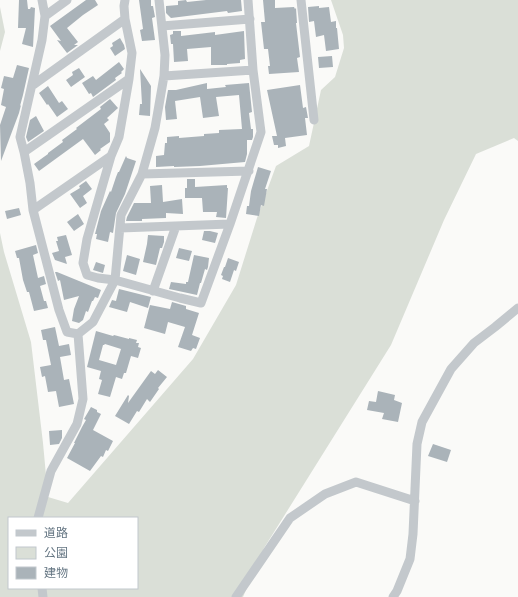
<svg xmlns="http://www.w3.org/2000/svg" width="518" height="597" viewBox="0 0 518 597" font-family="'Golos Text','Noto Sans JP',sans-serif">
<style>
.green{fill:#dadfd7;fill-rule:evenodd}
.building{fill:#aab3b9;fill-rule:evenodd}
.lines{fill:none;stroke-linecap:round;stroke-linejoin:round}
.street{stroke:#c3c8cc;stroke-width:9}
</style>
<rect width="100%" height="100%" fill="#fafaf8"/>
<!-- green -->
<path class="green" d="M331,0h187v141l-4,-3 -38,16 -32,66 -53,125 -127,203 -21,49h-243v-364l4,19 27,90 12,101 5,54 20,6 125,-144 43,-74 21,-67 19,-52 33,-20 12,-56 14,-13 9,-29 -1,-13zM9,518h128v70h-128z
M0,7l5,25 -5,19z"/>
<!-- building -->
<path class="building" d="M19,0h8l1,9h2l1,-2 4,1 -2,39 -11,-3 4,-16h-8z
M86,0h9l3,5 -15,10 -16,13 11,14 -4,3h4l-11,8 -10,-13 4,1 -11,-15z
M139,0h12v6h2l2,11 -3,1 3,22 -13,1 -2,-11 3,-1z
M186,0l1,2 19,-2h35l1,11 -14,2 -1,-2 -56,7 -5,-5v-7l12,-1v-4z
M263,0h12v8l19,-1 1,2 1,-1 1,15h-1l4,34 -3,1 2,14 -30,2 -1,-8h2l-2,-17h-4l-3,-27h4z
M319,6v2l10,-1 2,15 5,-1v7h1l2,21 -13,2 -2,-16 -8,2 -2,-16 -5,1 -1,-15z
M173,31h8v5l34,-4v3l29,-4 1,28 -5,1v3l-13,1v1h-16v-18l-24,2 1,12 -14,1 -1,-18h-2l-1,-9 3,-1z
M120,38l4,7 1,4 -10,7 -5,-8 3,-2 -1,-3z
M332,56l1,11 -14,1 -1,-11z
M119,62l5,7 -3,3 1,1 -7,5 1,2 -23,17 -2,-4 -2,1 -7,-11 11,-7 3,4z
M17,65l12,3 -6,27 -3,11 1,-1 -2,8 -18,48 -1,-36 6,-18 -5,-2 3,-16 -3,-1 3,-12 9,2z
M79,68l6,9 -14,10 -5,-7 7,-5 -1,-3z
M140,69l11,17 -1,30 -11,-1 1,-11h2z
M207,83v6l19,-2 -1,-2 24,-2 3,29 -3,1 2,16h2v8l-1,3h-5v14l-2,8 -45,4 -26,1v-1l-18,1v-11l8,-1 1,-12h2v-6l12,-1v2l25,-2v-2l15,-1v-3l23,-1 -3,-34 -23,2 3,19 -16,2 -3,-21 -25,4 2,18 -11,1 -1,-13 3,-17h8z
M300,85l3,23 3,-1 2,11h-3l2,17 -22,3 1,8 -8,2v-3h-4l-2,-9h5l-10,-46z
M48,86l11,17 3,-2 6,8 -11,8 -9,-13 -1,1 -8,-12z
M110,99l8,9 -11,10 2,2 -5,4 6,9v9l-10,7 1,1 -6,5 -12,-16 -44,32 -5,-7 14,-10v-1l15,-11 -1,-2 15,-11 -1,-1 25,-19 -1,-2z
M36,116l8,15 -16,11 -2,-5 4,-17z
M126,156l1,2 9,3 -11,33 -9,19 -3,20 -3,-1 -2,10 -12,-3 1,-5h-2l6,-23 9,-20 1,1 5,-15 2,-5h1z
M258,167l13,4 -6,18h2l-3,17 -3,-1 -2,11 -13,-2 1,-8h2l2,-15z
M187,179h8v8l32,-2v3h1l-2,30 -10,-1 1,-5h-14l-1,-14h-17v-10h2z
M86,181l6,8 -9,7 4,7 -7,5 -10,-14 10,-6 -1,-2z
M162,185l1,17 19,-3 1,15 -17,-1v5l-24,1v2h-16l1,-4 7,-14h17l-1,-17z
M19,208l2,7 -14,4 -2,-8z
M78,214l6,10 -10,7 -7,-9z
M204,231h6l8,2 -3,10 -13,-3z
M66,235l6,20 -7,2 2,7 -12,-4 -3,-7 7,-2 -3,-10h2l-1,-4z
M148,235l16,1v6l-2,6h-2l-4,17 -13,-3 4,-18z
M36,245l2,8 -5,2 5,23 6,-2 2,8 -6,2 4,15h2l2,7 -14,3 -5,-19h-2l-4,-12 -4,-22h-2l-2,-7z
M179,248l13,3 -3,10 -13,-3z
M127,255l13,4 -4,16 -13,-4z
M194,255l15,3 -1,9 -1,3 -2,-1 -4,14h-1l-3,12 -28,-6 2,-7 15,2v-2h2z
M228,258l11,4 -3,9 -2,-1 -4,12 -8,-3 1,-3 -2,-1 3,-8h1z
M96,262l9,3 -2,8 -10,-3z
M55,272h2l44,18 -3,8 -3,-1 -2,4h-1l-4,11 -2,-1 -3,9 -4,3 -7,-2 2,-12 5,-13 -15,4 -4,-20 -2,1z
M119,289l32,8 -3,11 -18,-6 -3,10 -18,-5 3,-7 4,1z
M172,302l14,4v3l13,4 -7,22 8,3 -4,11 -3,-1 -2,3 -13,-4 7,-20 -17,-5 -3,12 -21,-6 6,-23 20,4z
M55,327l4,19 10,-2 2,11 -11,2 4,23 5,-1 5,25 -15,3 -3,-16 -8,1 -3,-16 -3,1 -2,-10 11,-2 -5,-25h-3l-2,-10z
M96,331l17,5 1,-1 15,4v-1l8,2 -1,3h3l-1,4 3,1 -3,10 -7,-2 -5,17h-2l-2,6 -6,-2 -6,20 -12,-3 4,-14 -3,-1 2,-8 -14,-4zM105,344l16,5 -5,16 -17,-5 4,-15h1z
M158,370l9,7 -9,11 1,1 -9,13 -3,-3 -8,13 -2,-1 -8,13 -14,-8 13,-21 1,1 -1,7 23,-32 4,3z
M378,391l17,4 -1,5 8,3 -4,19 -16,-3 2,-6 -17,-3 2,-9 7,1z
M91,407l6,3v2l4,2 -8,16 20,11 -5,10 -2,-1 -3,7 -2,-1 -11,15 -23,-13 8,-15h-1l8,-16 4,-7 -2,-1z
M62,430v8l-3,6 -9,1 -1,-14z
M433,444l18,6 -4,12 -19,-6z"/>
<g class="lines">
<!-- street -->
<path class="street" d="M42,0l3,16 -3,24 -22,97 4,15 6,31 3,27 26,100 8,22 11,2
M125,0l-1,6 1,13 7,34 -3,26 -10,58 -8,19 -24,83 -4,24 4,12 11,3 17,2 65,18 21,5 29,-79 31,-92 -8,-62 -5,-70
M301,0l13,120
M45,16l22,-16
M162,26l88,-7
M164,76l89,-6
M33,85l92,-66
M24,152l105,-73
M142,174l107,-3
M33,210l78,-54
M120,228l110,-4
M153,291l23,-65
M78,334l15,-12 22,-42 6,-65 21,-41 13,-46 9,-52 1,-21 -6,-55
M38,518l13,-47 26,-47 6,-25 -5,-65
M42,588l1,9
M236,597l54,-79 35,-24 31,-12 59,19
M393,597l4,-6 13,-32 3,-25 4,-90 5,-22 29,-53 23,-26 21,-16 23,-19"/>
</g>
<!-- legend -->
<rect x="8" y="517" width="130" height="72" fill="#ffffff" stroke="#c1c8cd"/>
<rect x="16" y="530" width="20" height="6" fill="#c3c8cc" stroke="#c1c8cd"/>
<text x="44" y="537" font-size="12" fill="#657683">道路</text>
<rect x="16" y="547" width="20" height="12" fill="#dadfd7" stroke="#c1c8cd"/>
<text x="44" y="557" font-size="12" fill="#657683">公園</text>
<rect x="16" y="567" width="20" height="12" fill="#aab3b9" stroke="#c1c8cd"/>
<text x="44" y="577" font-size="12" fill="#657683">建物</text>
</svg>
